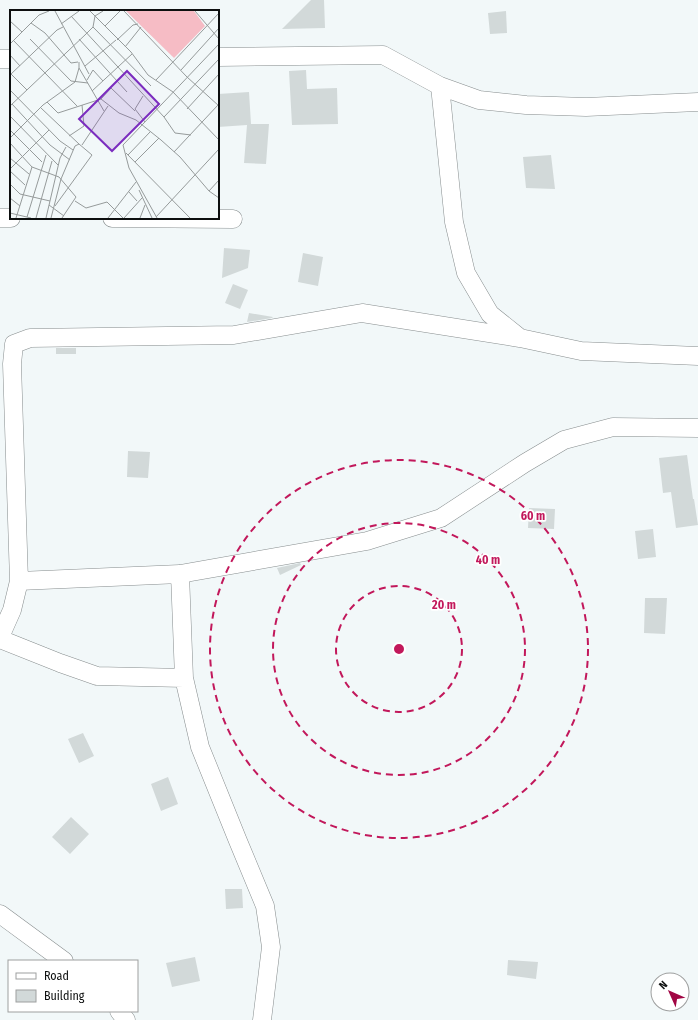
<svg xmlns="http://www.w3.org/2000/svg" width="698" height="1020" viewBox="0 0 698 1020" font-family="'Fira Sans Condensed',sans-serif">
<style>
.building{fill:#d2d9d9}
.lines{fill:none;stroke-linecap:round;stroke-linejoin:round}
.street-casing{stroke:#878d8e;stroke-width:19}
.street{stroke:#fff;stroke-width:18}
.ring{fill:none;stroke:#c2185b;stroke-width:2;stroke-dasharray:7 5}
.inset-road{fill:none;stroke:#969b9b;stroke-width:1}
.view{fill:#7b2cbf;fill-opacity:0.15;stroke:#7b2cbf;stroke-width:2}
.inset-edge{fill:none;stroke:#0d0f0f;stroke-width:2}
.centre{fill:#c2185b;stroke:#fff;stroke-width:2}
.ring-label{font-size:12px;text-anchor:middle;font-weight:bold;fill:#c2185b;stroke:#fff;stroke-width:3.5;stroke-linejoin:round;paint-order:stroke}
</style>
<rect width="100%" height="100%" fill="#f2f8f9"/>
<!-- building -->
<path class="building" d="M311,0h13l1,28 -43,1z
M506,11l1,22 -17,1 -2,-21z
M306,70l1,19 30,-1 1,36 -46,1 -3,-54z
M249,92l2,32h18l-3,40 -22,-1 3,-38 -29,2v-33z
M551,155l4,34 -29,-1 -3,-31z
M224,248l26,2 -2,18 -26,10z
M303,253l20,4 -5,29 -20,-4z
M233,284l15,6 -8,19 -15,-6z
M249,313l24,4 -1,1 -25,4z
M56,348h20v6h-20z
M128,451l22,1 -2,26 -21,-1z
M687,455l6,44h1l4,26 -22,3 -5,-36 -8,1 -4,-35z
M529,508l26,1 -1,20 -26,-1z
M653,529l3,28 -18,2 -3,-28z
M300,563l1,2 -21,10 -3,-7z
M645,598h22l-2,36 -21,-1z
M83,733l11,23 -15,7 -11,-24z
M168,777l10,27 -17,7 -10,-27z
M71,817l18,17 -19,20 -18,-17z
M225,889h17l1,19 -17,1z
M195,957l5,24 -28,6 -6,-24z
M508,960l30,2 -2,17 -29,-4z"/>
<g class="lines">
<defs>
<path id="street" d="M218,57l165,-2 57,31 39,14 47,5 60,2 112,-5
M0,59h11
M440,86l14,136 12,51 24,41 30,24 61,13 117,5
M0,218h11
M112,218l121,1
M180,574l4,104 16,69 38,94 27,65 6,41 -9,73
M19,581l-7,-217 2,-20 16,-6 204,-3 128,-22 158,25
M0,637l12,-27 7,-29 161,-7 187,-33 74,-23 84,-55 39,-23 49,-13 85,1
M0,639l60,24 37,13 87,2
M0,914l64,47
M119,1011l7,9"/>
</defs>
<!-- street casing -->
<use href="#street" class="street-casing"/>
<!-- street -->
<use href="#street" class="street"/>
</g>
<!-- distance rings -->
<g class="ring">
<circle cx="399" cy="649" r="63"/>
<circle cx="399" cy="649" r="126"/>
<circle cx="399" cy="649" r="189"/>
</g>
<!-- overview -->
<g transform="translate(10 10)">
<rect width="209" height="209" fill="#f2f8f9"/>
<path d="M116,1h68l11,15 -31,32z" fill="#f6bcc5"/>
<path class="inset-road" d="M45,1l34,63M80,1l41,41 17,23 25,17 46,48M114,1l63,66 32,29M185,1l24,28M61,6l93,101 55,-58M0,11l12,11M21,13l14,10 26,30 7,-1M51,14l18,-13M95,16l15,-15M83,17l58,59M20,29l41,42 17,2M69,29l48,53M3,30l64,66M107,30l16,-15 5,-1M0,34l29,-29 10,-4M115,37l16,-20M0,45l10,11M69,52v6l25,43M75,56l31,-26M171,60l38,-42M1,64l16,16M0,65l47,-45 6,-3M77,70l6,-10 10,11M146,70l63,-67M0,80l50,51 13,9M82,81l40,-37M133,86l-8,13 10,13M91,89l10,-11 24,23M37,92l11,11 43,-14 18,14 17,7 25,20 19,17 29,34 10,7M2,94l38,41 20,15M0,96l76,-72 7,-7 2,-11 8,-5M31,98l38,36 -4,2 -14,33 -10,39M177,99l32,-35M0,106l48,49M154,107l11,16 16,2M0,120l32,32M59,126l15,-10 -2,-21M0,128l33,-33 32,-23 4,-14M0,133l22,24 27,10 17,20 -14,21M72,135l26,-39M164,142l44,-47M116,143l64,65M118,145l22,-23M0,148l19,16M125,152l24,-24M0,159l39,-39M0,161l15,14M0,174l10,10 30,7M129,180l13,28M199,181l10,-11M119,182l8,9M0,188l10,8M65,191l11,7 21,-6 16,16M39,195l15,11M45,196l37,-51 -13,-11M0,203l21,5M17,207l19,-62M146,207l63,-68M6,208l16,-51M26,208l16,-57M36,208l14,-60 6,-11M98,208l28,-36M114,208l18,-20M130,208l5,-13M147,208l-28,-50 -6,-23 96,-101"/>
<path class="view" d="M117,61l32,33 -47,47 -33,-32z"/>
<rect width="209" height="209" class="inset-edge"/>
</g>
<circle cx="399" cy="649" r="6" class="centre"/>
<g class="ring-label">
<text x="533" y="520">60 m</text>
<text x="488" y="564">40 m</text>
<text x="444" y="609">20 m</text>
</g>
<!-- legend -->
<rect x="8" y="960" width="130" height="52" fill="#ffffff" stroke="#9e9f9f"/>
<rect x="16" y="973" width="20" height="6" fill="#ffffff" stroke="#9e9f9f"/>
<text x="44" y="980" font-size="12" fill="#0d0f0f">Road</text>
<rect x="16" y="990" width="20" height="12" fill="#d2d9d9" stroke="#9e9f9f"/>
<text x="44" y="1000" font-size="12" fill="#0d0f0f">Building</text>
<!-- north arrow -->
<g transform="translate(670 992) rotate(315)"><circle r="19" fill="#ffffff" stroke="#9e9f9f"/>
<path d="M0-3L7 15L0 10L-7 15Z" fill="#a10644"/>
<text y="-6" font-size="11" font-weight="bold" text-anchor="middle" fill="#0d0f0f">N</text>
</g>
</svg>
